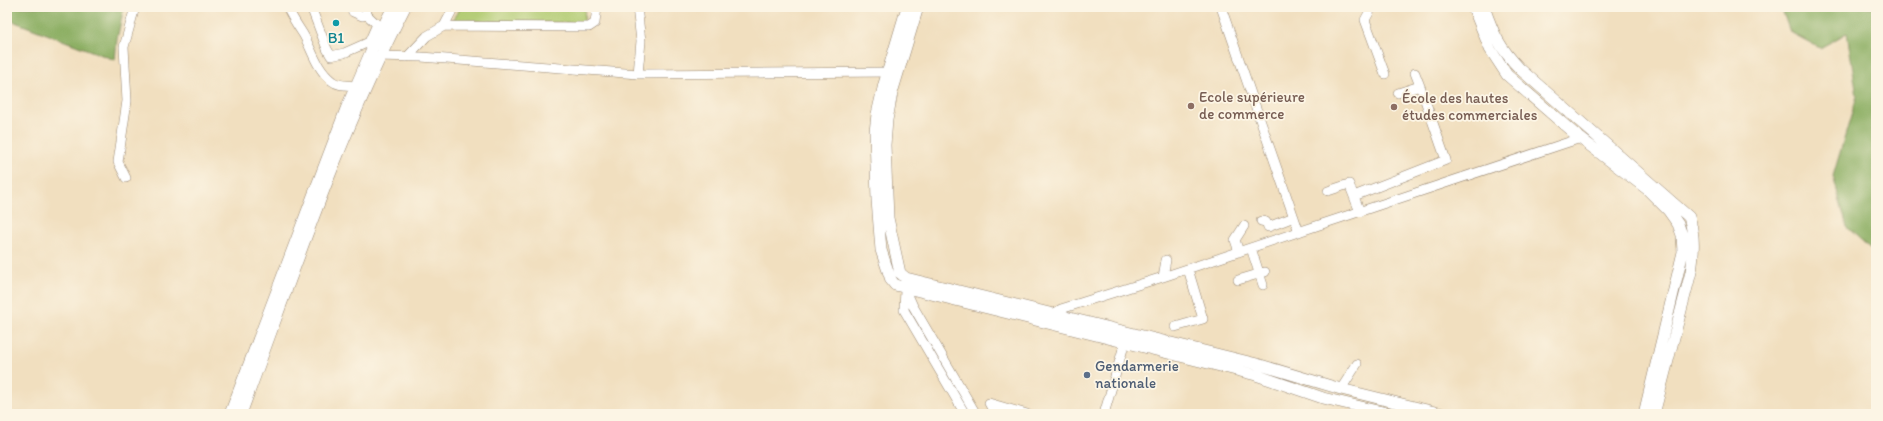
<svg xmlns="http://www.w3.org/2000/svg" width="1883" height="421" viewBox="0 0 1883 421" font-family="Itim,sans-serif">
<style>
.green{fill:#b1cb71;stroke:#767a48}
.forest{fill:#8caf63;stroke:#646c40}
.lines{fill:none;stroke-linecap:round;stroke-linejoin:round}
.minor-casing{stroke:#96846e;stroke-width:10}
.major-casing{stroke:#96846e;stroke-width:12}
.minor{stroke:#fff;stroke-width:9}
.major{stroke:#fff;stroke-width:11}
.culture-dot{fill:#0f9aa8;stroke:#fcf5e5;stroke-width:1.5}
.education-dot{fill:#8d6e63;stroke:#fcf5e5;stroke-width:1.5}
.service-dot{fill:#5c6f8a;stroke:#fcf5e5;stroke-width:1.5}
.labels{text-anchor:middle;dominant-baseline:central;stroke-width:3.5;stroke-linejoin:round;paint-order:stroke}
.culture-label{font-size:15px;fill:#0d838f;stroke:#fcf5e5}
.education-label{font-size:15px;fill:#785e54;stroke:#fcf5e5;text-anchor:start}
.service-label{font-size:15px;fill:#4e5e75;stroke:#fcf5e5;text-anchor:start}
</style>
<rect width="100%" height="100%" fill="#fcf5e5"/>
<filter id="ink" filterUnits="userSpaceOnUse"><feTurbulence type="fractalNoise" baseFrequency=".025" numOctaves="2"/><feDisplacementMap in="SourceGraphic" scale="8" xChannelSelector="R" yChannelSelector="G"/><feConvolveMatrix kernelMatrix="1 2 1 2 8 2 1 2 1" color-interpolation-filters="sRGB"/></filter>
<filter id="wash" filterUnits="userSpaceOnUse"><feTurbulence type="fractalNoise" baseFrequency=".012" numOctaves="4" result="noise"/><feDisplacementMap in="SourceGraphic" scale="16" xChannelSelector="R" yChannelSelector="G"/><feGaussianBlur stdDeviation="0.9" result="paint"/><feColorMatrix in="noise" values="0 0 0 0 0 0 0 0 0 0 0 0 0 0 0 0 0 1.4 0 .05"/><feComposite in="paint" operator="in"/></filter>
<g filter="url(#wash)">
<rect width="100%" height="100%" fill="#f1dfbf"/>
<!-- green -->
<path class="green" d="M461,7h124l-1,16 -131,-2z"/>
<!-- forest -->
<path class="forest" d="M7,7h117l-7,32 -2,21 -108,-41z
M1781,7h95v247l-29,-27 -14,-51 24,-80 -10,-63 -27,15 -30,-16z"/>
</g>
<g filter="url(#ink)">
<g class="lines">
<defs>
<path id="minor" d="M287,7c5,10 10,18 16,27 9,15 13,35 29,47 6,5 16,4 24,5
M311,7l16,42 4,7 13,-3 25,-11 8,-18
M351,7l2,5 9,4 5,-1
M366,7l1,8 14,13
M637,7l4,34 -3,33
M1221,7l78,225
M1372,7l-7,13 20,54
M444,26l145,1 6,-4 2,-16
M376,56l45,1 217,17 255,-2
M407,57l20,-21 17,-10 10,-19
M1398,93l22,-7 -5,-13
M126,178l-8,-16 9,-61 -3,-54 11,-40
M1328,191l21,-7 11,28
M1354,196l92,-36 -26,-74
M1261,221l5,1 2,5 26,-10
M1251,248l12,37
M1239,252l-4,-12 9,-14
M1163,277l3,-17
M1238,280l27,-8
M905,288l8,18 63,108
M905,290l-1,20 61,104
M1050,316l11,-7 102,-32 418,-139
M1175,327l28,-8 -15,-50
M1341,389l16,-25
M989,403l38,11
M989,403l6,11
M1104,414l21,-72"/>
<path id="major" d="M907,7l-23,77 -7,30 -2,18 2,68 4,50 10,30 4,5 361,90 67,23 68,16
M918,7l-26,86 -5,27 -2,25 3,73 12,55 6,5 351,86 84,25 102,25
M1473,7l17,42 17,26 69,60 71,54 21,21 10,14 4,11 1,17 -39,162
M1484,7c10,28 15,40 36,62l169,148c6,19 5,35 2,55l-37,142
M230,414l116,-305 25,-58 22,-44
M241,414c51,-137 97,-277 164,-407"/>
</defs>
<!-- minor casing -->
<use href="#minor" class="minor-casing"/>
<!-- major casing -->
<use href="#major" class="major-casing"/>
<!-- minor -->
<use href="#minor" class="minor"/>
<!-- major -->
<use href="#major" class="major"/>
</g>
</g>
<!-- markers -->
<circle class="culture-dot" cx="336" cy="23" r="4"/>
<g class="education-dot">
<circle cx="1191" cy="106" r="4"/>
<circle cx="1394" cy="107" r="4"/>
</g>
<circle class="service-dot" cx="1087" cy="375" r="4"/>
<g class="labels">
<!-- culture labels -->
<g class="culture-label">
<text x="336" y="38">B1</text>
</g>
<!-- education labels -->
<g class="education-label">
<text x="1199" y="97">Ecole supérieure<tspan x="1199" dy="17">de commerce</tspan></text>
<text x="1402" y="98">École des hautes<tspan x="1402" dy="17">études commerciales</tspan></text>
</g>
<!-- service labels -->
<g class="service-label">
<text x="1095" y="366">Gendarmerie<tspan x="1095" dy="17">nationale</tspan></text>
</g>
</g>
<!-- margin -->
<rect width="1883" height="421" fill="none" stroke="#fcf5e5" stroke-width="24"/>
</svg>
